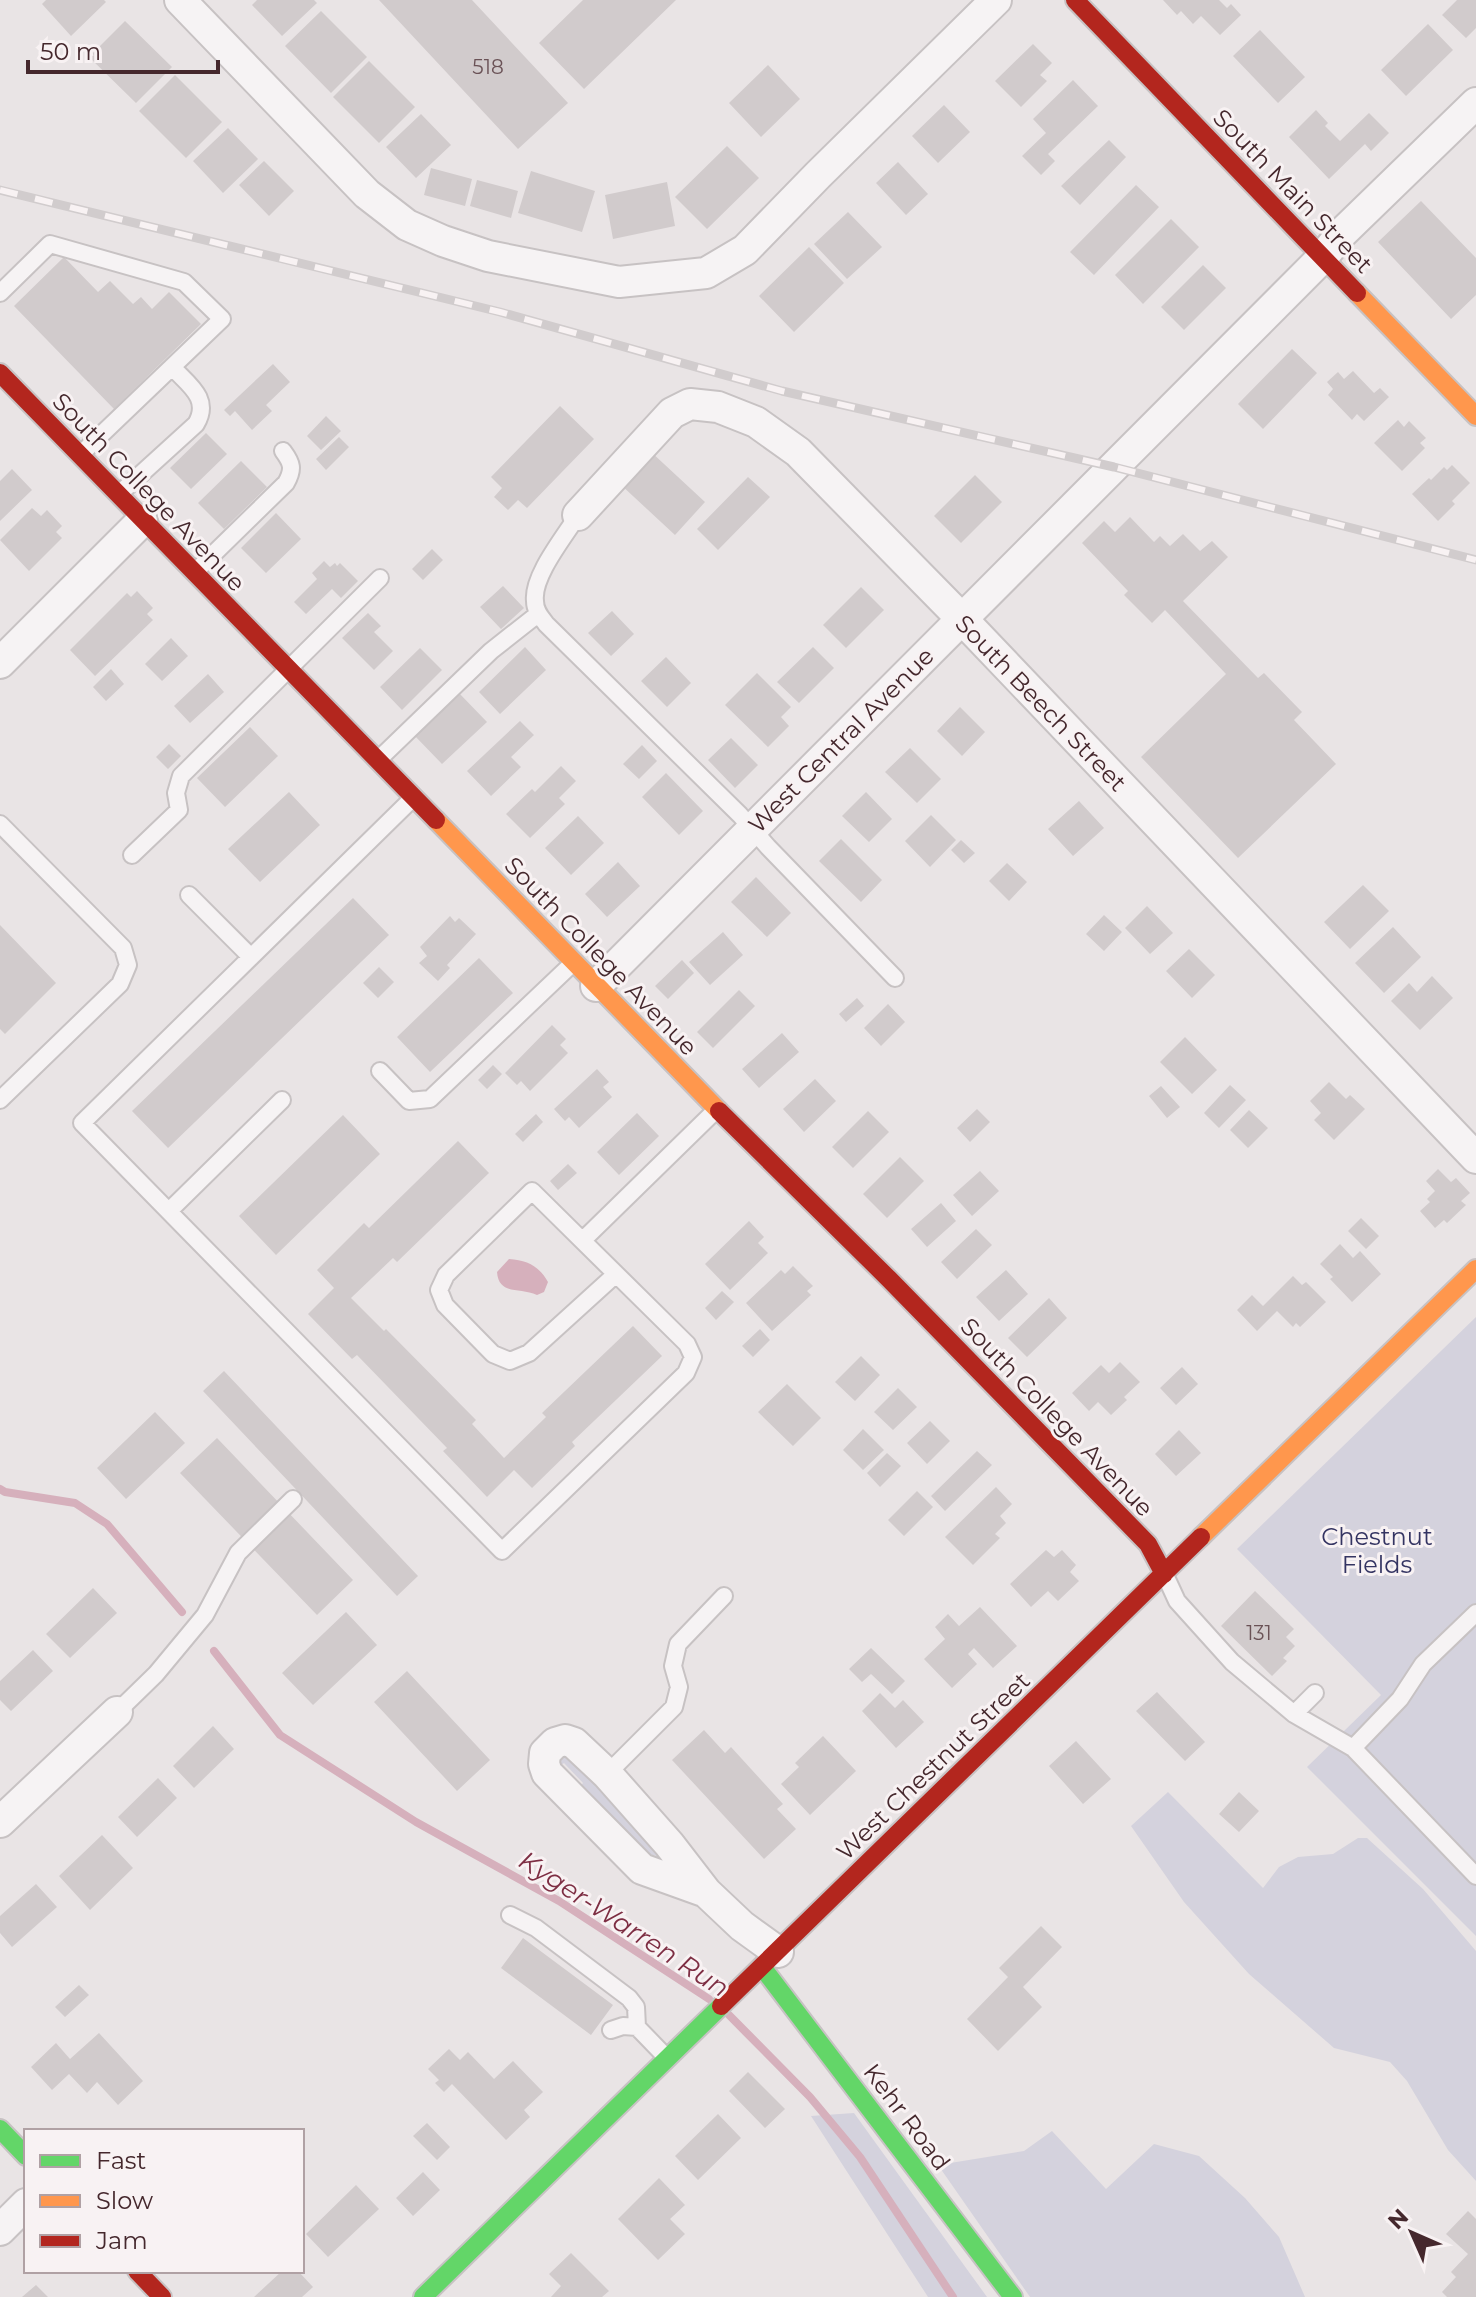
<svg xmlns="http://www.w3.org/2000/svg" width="1476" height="2297" viewBox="0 0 1476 2297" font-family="Montserrat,sans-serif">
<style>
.green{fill:#d4d2dd}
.water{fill:#d6b0bc}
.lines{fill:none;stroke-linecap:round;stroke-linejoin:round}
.stream{stroke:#d6b0bc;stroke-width:8}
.building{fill:#d1cbcc}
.lane-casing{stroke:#c7c2c3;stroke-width:20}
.street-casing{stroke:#c7c2c3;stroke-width:34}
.fast-casing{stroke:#c7c2c3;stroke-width:22}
.slow-casing{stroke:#c7c2c3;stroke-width:22}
.jam-casing{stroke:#c7c2c3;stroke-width:22}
.lane{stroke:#f6f3f4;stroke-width:16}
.street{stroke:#f6f3f4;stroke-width:30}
.fast{stroke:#63d668;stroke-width:18}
.slow{stroke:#ff974d;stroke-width:18}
.jam{stroke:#b3261e;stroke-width:18}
.rail-casing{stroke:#d1cccd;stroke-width:9}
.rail{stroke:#f8f2f3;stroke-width:6;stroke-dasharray:18;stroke-linecap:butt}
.labels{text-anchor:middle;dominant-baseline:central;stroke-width:6;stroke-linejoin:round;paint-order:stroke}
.number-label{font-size:20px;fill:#6a5256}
.street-label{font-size:24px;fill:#45282d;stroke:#f8f2f3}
.park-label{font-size:24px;fill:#343462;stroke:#f8f2f3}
.water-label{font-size:26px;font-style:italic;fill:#7d2e43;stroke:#f8f2f3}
</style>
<rect width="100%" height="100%" fill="#e9e4e5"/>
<!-- green -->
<path class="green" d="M1476,1317v619l-169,-169 74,-72 -144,-146z
M571,1753l89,101 -3,2 -14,-3 -64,-65 4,-5 -19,-20 -4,3 -5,-12z
M1168,1792l95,96 16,-21 19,-10 35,-3 25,-16h9l56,51 53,62v230l-28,-31 -41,-69 -17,-19 -56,-14 -85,-74 -65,-72 -53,-76z
M854,2113l133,184h-59l-117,-181z
M1052,2131l54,58 48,-45 45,12 46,42 34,39 26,60h-275l-92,-132 86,-14z"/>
<!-- water -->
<path class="water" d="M509,1259c18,1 30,7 39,23l-4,10 -7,3c-17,-8 -38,1 -40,-23z"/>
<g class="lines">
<!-- stream -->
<path class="stream" d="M0,1489l5,3 70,11 32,21 75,88
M214,1651l66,84 136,87 143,79 150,98
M729,2015l81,82 50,60 93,140"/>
</g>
<!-- building -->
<path class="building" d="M46,0h58l2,2 -35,34 -29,-32z
M257,0h57l3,3 -35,33 -30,-31z
M379,0h93l96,103 -50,46z
M583,0h93l-92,89 -45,-46z
M1163,0h56l8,8 4,-4 10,11 -21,20 -19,-19 -8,8 -12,-13 -4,4z
M1457,0h19v28l-10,10 -24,-23z
M321,11l46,46 -36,36 -46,-47z
M125,21l47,46 -36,36 -47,-46z
M1428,24l25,26 -47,46 -25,-26z
M1260,30l45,47 -27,26 -45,-47z
M1033,44l19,19 -12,12 7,6 -26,26 -26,-26z
M369,61l46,46 -36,36 -46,-46z
M768,65l32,34 -39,38 -32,-34z
M175,75l47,47 -36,36 -47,-47z
M1073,80l25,26 -50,48 7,7 -14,14 -19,-19 24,-23 -13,-14z
M944,105l26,27 -32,31 -26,-27z
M1316,110l12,13 -3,3 15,15 29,-28 20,20 -18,18 -6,-7 -36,35 -40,-42z
M421,114l30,31 -35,33 -30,-31z
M228,128l30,31 -35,34 -30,-32z
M1109,140l17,17 -46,48 -19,-19z
M727,146l32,32 -52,51 -32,-32z
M264,161l30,30 -25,25 -30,-31z
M898,162l30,32 -22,21 -30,-32z
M431,168l41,11 -7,27 -41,-11z
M531,171l64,20 -13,41 -64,-19z
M477,180l41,11 -7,27 -41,-12z
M667,182l8,44 -62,13 -8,-44z
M1136,185l23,22 -65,68 -24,-23z
M1421,201l55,57v37l-25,24 -73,-77z
M848,212l34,35 -35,32 -33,-35z
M1171,219l28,28 -56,57 -28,-29z
M809,247l35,36 -50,49 -35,-36z
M64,257l34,35 12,-11 23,23 8,-7 11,12 17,-17 32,32 -87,85 -100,-103z
M1203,265l23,23 -42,42 -23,-23z
M1292,349l25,24 -54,56 -25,-25z
M273,364l17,18 -24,23 6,6 -20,19 -17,-19 -5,5 -6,-6z
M1353,371l21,22 6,-5 9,9 -25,24 -7,-7 -5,6 -24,-25 5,-6 -6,-7 11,-10 6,7z
M560,406l34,33 -67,69 -9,-8 -10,10 -14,-13 8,-9 -11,-11z
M326,416l15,15 -20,19 -14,-14z
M1398,420l6,7 5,-6 17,17 -6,5 5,5 -23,23 -28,-28z
M206,433l21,21 -36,35 -21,-21z
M339,437l10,10 -23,23 -10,-11z
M650,451l55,51 -30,33 -55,-51z
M241,461l26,26 -43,42 -26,-26z
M1452,465l18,18 -18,18 3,3 -17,17 -26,-27 17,-16 2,2 13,-13 3,3z
M12,469l20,21 -32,31v-40z
M975,475l27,27 -41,41 -27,-27z
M748,477l22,20 -52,53 -21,-21z
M32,508l9,8 6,-6 15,16 -6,6 6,6 -33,33 -29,-31z
M276,513l25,26 -35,34 -25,-25z
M1130,517l24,25 6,-6 10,10 13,-12 17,17 12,-10 16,16 -45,44 75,77 6,-5 38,39 -8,8 42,44 -98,94 -97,-101 85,-83 -61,-64 -13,13 -28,-28 4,-4 -46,-48 22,-22 11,11z
M432,549l11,11 -20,20 -11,-11z
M324,561l6,6 5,-4 2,3 3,-3 18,18 -17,17 -9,-9 -26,25 -12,-12 23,-23 -5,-6z
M503,586l21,22 -23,21 -21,-22z
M861,587l23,23 -38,38 -23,-23z
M137,591l16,17 -6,6 6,6 -58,56 -25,-26 57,-57 4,4z
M612,611l22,23 -23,22 -23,-23z
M368,613l13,13 -7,6 19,19 -19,19 -32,-32z
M171,638l17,18 -26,25 -17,-17z
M525,647l21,23 -46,44 -21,-22z
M813,647l21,21 -35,35 -22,-21z
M420,648l22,22 -40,40 -22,-23z
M666,657l25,26 -24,24 -26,-26z
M111,669l13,15 -18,17 -13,-14z
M757,673l34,34 -10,10 8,9 -21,21 -43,-42z
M208,674l16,18 -34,31 -16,-17z
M458,692l29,30 -45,42 -29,-30z
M960,707l25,25 -23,24 -25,-25z
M520,721l14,14 -23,22 10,10 -30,29 -24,-25z
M250,727l28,29 -53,51 -28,-29z
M731,738l27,27 -23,23 -27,-28z
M169,744l12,12 -13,13 -12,-12z
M642,745l15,16 -18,18 -16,-15z
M910,748l31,31 -24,24 -32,-31z
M561,766l15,15 -17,17 6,6 -35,34 -24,-24 26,-25 3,3z
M666,773l37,38 -24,24 -37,-38z
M289,792l31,33 -60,57 -32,-33z
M866,792l26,27 -23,23 -27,-26z
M1079,801l25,27 -31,28 -25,-27z
M931,815l25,25 -26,27 -25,-26z
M578,816l26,27 -33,32 -26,-27z
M841,839l41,41 -21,22 -42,-41z
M961,840l14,13 -11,10 -13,-13z
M618,862l22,24 -33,31 -22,-23z
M1007,863l20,19 -18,19 -20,-20z
M756,877l35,36 -24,24 -36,-35z
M1363,885l26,26 -39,38 -26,-27z
M353,898l36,37 -221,213 -36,-37z
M1147,906l26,27 -23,21 -25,-26z
M1104,915l18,17 -18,19 -18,-17z
M450,916l5,6 4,-4 17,16 -29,31 3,3 -12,13 -19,-18 8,-7 -7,-9z
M0,925l56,58 -51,51 -5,-5z
M1393,927l28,30 -37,36 -29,-30z
M723,932l20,23 -33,30 -21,-23z
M1189,949l26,26 -23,23 -26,-27z
M479,958l34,35 -83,79 -33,-35z
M682,960l12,13 -26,26 -13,-13z
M379,967l15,15 -16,16 -15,-15z
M1432,976l21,22 -33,32 -29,-29 18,-18 8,9z
M739,990l16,16 -42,42 -16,-16z
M857,998l7,8 -18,16 -7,-8z
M888,1004l17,18 -24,24 -17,-18z
M552,1025l14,14 -6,6 8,8 -38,38 -9,-10 -4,4 -12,-12z
M782,1033l17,19 -40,36 -17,-19z
M1185,1037l32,33 -25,24 -32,-32z
M493,1065l9,9 -15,15 -9,-9z
M597,1069l12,13 -6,5 9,10 -33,31 -10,-11 -4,4 -11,-12z
M815,1079l21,22 -32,31 -21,-23z
M1329,1082l17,17 4,-4 15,14 -31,31 -20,-20 7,-7 -11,-12z
M1230,1085l16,15 -27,28 -15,-15z
M1161,1086l19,21 -13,11 -18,-22z
M977,1109l13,13 -20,20 -13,-14z
M1249,1110l19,18 -20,20 -18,-18z
M868,1111l21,21 -36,36 -21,-21z
M637,1113l22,23 -40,39 -22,-23z
M536,1114l7,8 -20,20 -8,-8z
M343,1115l37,39 -104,101 -37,-39z
M458,1141l31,32 -92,89 -4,-4 -42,40 33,33 2,-2 90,91 -4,4 32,34 42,-41 -4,-4 91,-87 29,30 -90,86 3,4 -43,42 -18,-18 -27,27 -44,-46 4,-3 -90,-93 -5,4 -44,-45 26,-26 -17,-18 47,-47 5,5z
M900,1157l24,24 -37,37 -24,-24z
M568,1164l9,9 -19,17 -8,-9z
M1438,1169l13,13 5,-4 14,15 -9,8 5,4 -19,18 -3,-3 -9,8 -15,-17 10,-9 -3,-3 8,-8 -9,-10z
M980,1171l19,20 -27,25 -19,-21z
M941,1203l15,18 -29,26 -16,-18z
M1361,1218l18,18 -13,13 -18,-18z
M749,1221l15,16 -6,6 10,10 -38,37 -25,-26z
M976,1229l16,16 -35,34 -16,-17z
M1340,1244l13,14 7,-7 21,23 -29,28 -22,-23 3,-2 -13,-13z
M793,1266l20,20 -6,5 4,4 -39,36 -26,-28 35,-33 4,4z
M1006,1270l22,24 -29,27 -23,-24z
M1293,1276l9,9 4,-3 20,20 -26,25 -4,-4 -3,4 -16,-16 -20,20 -20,-21 15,-15 11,11z
M722,1291l12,11 -18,18 -11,-12z
M1049,1298l18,20 -40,39 -19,-19z
M760,1329l10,11 -17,17 -11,-11z
M861,1356l19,19 -25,26 -20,-19z
M1120,1362l20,20 -16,15 3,3 -16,15 -13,-13 -9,9 -17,-18 29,-28 8,8z
M1182,1367l16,17 -22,21 -16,-17z
M224,1371l194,205 -21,20 -194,-205z
M787,1384l34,34 -28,28 -35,-34z
M898,1388l19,19 -24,23 -19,-18z
M155,1412l30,31 -59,56 -29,-31z
M930,1421l20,20 -23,23 -20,-21z
M863,1429l21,21 -21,20 -20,-20z
M1179,1430l22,23 -25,23 -21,-22z
M217,1438l136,142 -36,35 -137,-142z
M977,1451l15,14 -47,46 -14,-15z
M887,1453l14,13 -21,21 -13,-14z
M996,1487l16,17 -12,12 6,7 -11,11 5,4 -27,27 -28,-28z
M917,1491l16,16 -29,29 -16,-16z
M1046,1550l8,7 8,-7 14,15 -6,7 9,9 -21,20 -10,-10 -17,16 -21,-23z
M93,1588l24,25 -47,45 -24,-24z
M1255,1591l39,38 -8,8 9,9 -12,12 4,3 -15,15 -51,-50z
M980,1607l37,39 -24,22 -19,-20 -6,6 9,10 -25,24 -28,-29 21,-20 -10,-12 13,-13 11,12z
M346,1612l31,33 -64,60 -31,-32z
M871,1648l34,33 -13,13 -21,-20 -9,8 -13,-13z
M33,1650l20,21 -42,40 -11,-11v-19z
M407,1671l83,89 -33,31 -83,-89z
M1157,1692l48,50 -20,19 -49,-50z
M880,1693l15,15 8,-8 21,22 -28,26 -34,-37z
M213,1726l21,23 -40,39 -21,-22z
M704,1730l21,23 6,-6 52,57 -6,5 19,20 -32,30 -92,-99z
M823,1736l33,35 -46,44 -29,-31 18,-17 -4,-4z
M1076,1741l35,38 -28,25 -34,-38z
M158,1778l19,20 -40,39 -19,-20z
M1239,1792l20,19 -20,21 -20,-18z
M102,1835l31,33 -43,42 -31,-34z
M36,1884l21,23 -45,40 -12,-14v-17z
M1041,1926l21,21 -39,40 19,20 -44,44 -31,-32 41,-42 -9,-9z
M523,1938l90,67 -22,30 -90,-67z
M79,1985l10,10 -24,22 -10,-10z
M99,2033l44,48 -25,24 -21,-23 -10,11 -18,-19 -17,16 -21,-23 25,-24 14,16z
M449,2049l11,11 8,-8 26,27 19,-18 30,31 -19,18 6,7 -24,23 -54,-56 -8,8 -9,-9 4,-3 -11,-11z
M748,2072l37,37 -20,19 -36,-37z
M718,2114l23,24 -43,42 -23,-24z
M427,2123l23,24 -13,13 -24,-24z
M423,2172l17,18 -27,26 -17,-18z
M659,2178l26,27 -15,14 15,15 -27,26 -40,-41z
M356,2185l23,24 -51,48 -22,-23z
M1468,2211l8,8v78h-29l-5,-5 14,-15 -5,-5 17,-18 -22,-20z
M571,2253l38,38 -7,6h-51l10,-11 -12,-12z
M282,2271h16l15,16 -11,10h-48z
M36,2285l12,12h-26z"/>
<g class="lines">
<defs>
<path id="lane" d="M0,293l50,-49 134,38 38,37 -141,135
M119,494l77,-70c15,-25 -7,-39 -23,-56
M578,515c-13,21 -46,61 -43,86 0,10 6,16 11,23l194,191 28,32 127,131
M195,572l91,-89c8,-14 6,-20 -3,-32
M378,760l113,-109 47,-37
M412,799l-330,324 420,428 184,-178 7,-16 -6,-13 -155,-153 -86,84 -7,15 6,15 48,49 17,7 19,-8 87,-79
M0,824l123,124 5,17 -8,19 -120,116
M132,855l47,-45 -3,-17 5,-17 199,-198
M189,895l62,62
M380,1071l29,30 21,-2 142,-135
M169,1211l113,-111
M583,1240l133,-130
M1165,1575l12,26 55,61 62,52 59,34 123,128
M117,1712l39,-38 49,-59 33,-62 55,-54
M1294,1714l21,-21
M1353,1748l47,-49 23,-35 53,-51
M607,1774l67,-67 5,-20 -6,-21 5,-22 46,-48
M510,1915l26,13 93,70 7,9 1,20 30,31
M611,2030l12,-4 14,1"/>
<path id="street" d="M180,0l187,194 40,31 36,16 45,15 131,26 87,-9 39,-23 73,-75 178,-175
M578,515l94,-102 18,-9 28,3 38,15 42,30 164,167 514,539
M0,663l142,-142
M596,986l727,-729 18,-23 135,-131
M0,1822l117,-110
M706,1892l-64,-23 -95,-96 -3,-9 1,-11 10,-10 10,-3 9,3 33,31 62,70 37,48 36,34 36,26
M0,2230l26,-26"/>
<path id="fast" d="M762,1967l251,330
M0,2129l26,27
M423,2297l298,-291"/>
<path id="slow" d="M1357,293l119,123
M436,820l283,291
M1201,1537l275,-268"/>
<path id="jam" d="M1075,0l282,293
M0,373l436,447
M719,1111l170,168 259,265 16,30
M721,2006l480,-469
M137,2271l25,26"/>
</defs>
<!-- lane casing -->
<use href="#lane" class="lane-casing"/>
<!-- street casing -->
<use href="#street" class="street-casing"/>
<!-- fast casing -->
<use href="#fast" class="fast-casing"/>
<!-- slow casing -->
<use href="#slow" class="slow-casing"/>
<!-- jam casing -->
<use href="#jam" class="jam-casing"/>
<!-- lane -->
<use href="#lane" class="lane"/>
<!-- street -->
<use href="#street" class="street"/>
<!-- fast -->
<use href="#fast" class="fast"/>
<!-- slow -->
<use href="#slow" class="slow"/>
<!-- jam -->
<use href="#jam" class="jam"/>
<defs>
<path id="rail" d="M0,190l500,122 282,79 332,76 362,93"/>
</defs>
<!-- rail casing -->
<use href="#rail" class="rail-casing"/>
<!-- rail -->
<use href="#rail" class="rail"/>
</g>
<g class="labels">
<!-- number labels -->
<g class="number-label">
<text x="488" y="67">518</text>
<text x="1259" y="1633">131</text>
</g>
<!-- street labels -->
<g class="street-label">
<text transform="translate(1293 191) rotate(46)">South Main Street</text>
<text transform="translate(149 492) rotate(46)">South College Avenue</text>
<text transform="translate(1041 703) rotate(46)">South Beech Street</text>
<text transform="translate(841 740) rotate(-45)">West Central Avenue</text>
<text transform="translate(601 956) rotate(46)">South College Avenue</text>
<text transform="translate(1057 1417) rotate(46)">South College Avenue</text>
<text transform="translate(933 1766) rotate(-44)">West Chestnut Street</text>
<text transform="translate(907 2117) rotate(53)">Kehr Road</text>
</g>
<!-- park labels -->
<g class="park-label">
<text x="1377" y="1536">Chestnut<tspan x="1377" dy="28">Fields</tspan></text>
</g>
<!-- water labels -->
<g class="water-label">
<text transform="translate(624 1924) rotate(33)">Kyger-Warren Run</text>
</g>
</g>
<!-- legend -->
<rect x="24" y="2129" width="280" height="144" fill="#f8f2f3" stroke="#b0a1a4" stroke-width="2"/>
<rect x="40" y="2155" width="40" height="12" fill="#63d668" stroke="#b0a1a4" stroke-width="2"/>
<text x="96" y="2169" font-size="24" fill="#45282d">Fast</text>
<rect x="40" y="2195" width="40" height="12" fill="#ff974d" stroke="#b0a1a4" stroke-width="2"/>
<text x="96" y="2209" font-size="24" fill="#45282d">Slow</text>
<rect x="40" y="2235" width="40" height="12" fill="#b3261e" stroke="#b0a1a4" stroke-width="2"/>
<text x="96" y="2249" font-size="24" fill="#45282d">Jam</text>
<!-- north arrow -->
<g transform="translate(1412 2233) rotate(315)" stroke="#f8f2f3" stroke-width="6" paint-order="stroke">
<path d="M0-6L14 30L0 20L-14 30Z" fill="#45282d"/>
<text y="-12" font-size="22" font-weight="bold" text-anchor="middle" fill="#45282d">N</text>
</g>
<!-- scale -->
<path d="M28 60v12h190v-12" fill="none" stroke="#45282d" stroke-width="4"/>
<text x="40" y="60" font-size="24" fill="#45282d" stroke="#f8f2f3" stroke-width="6" paint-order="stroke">50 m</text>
</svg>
